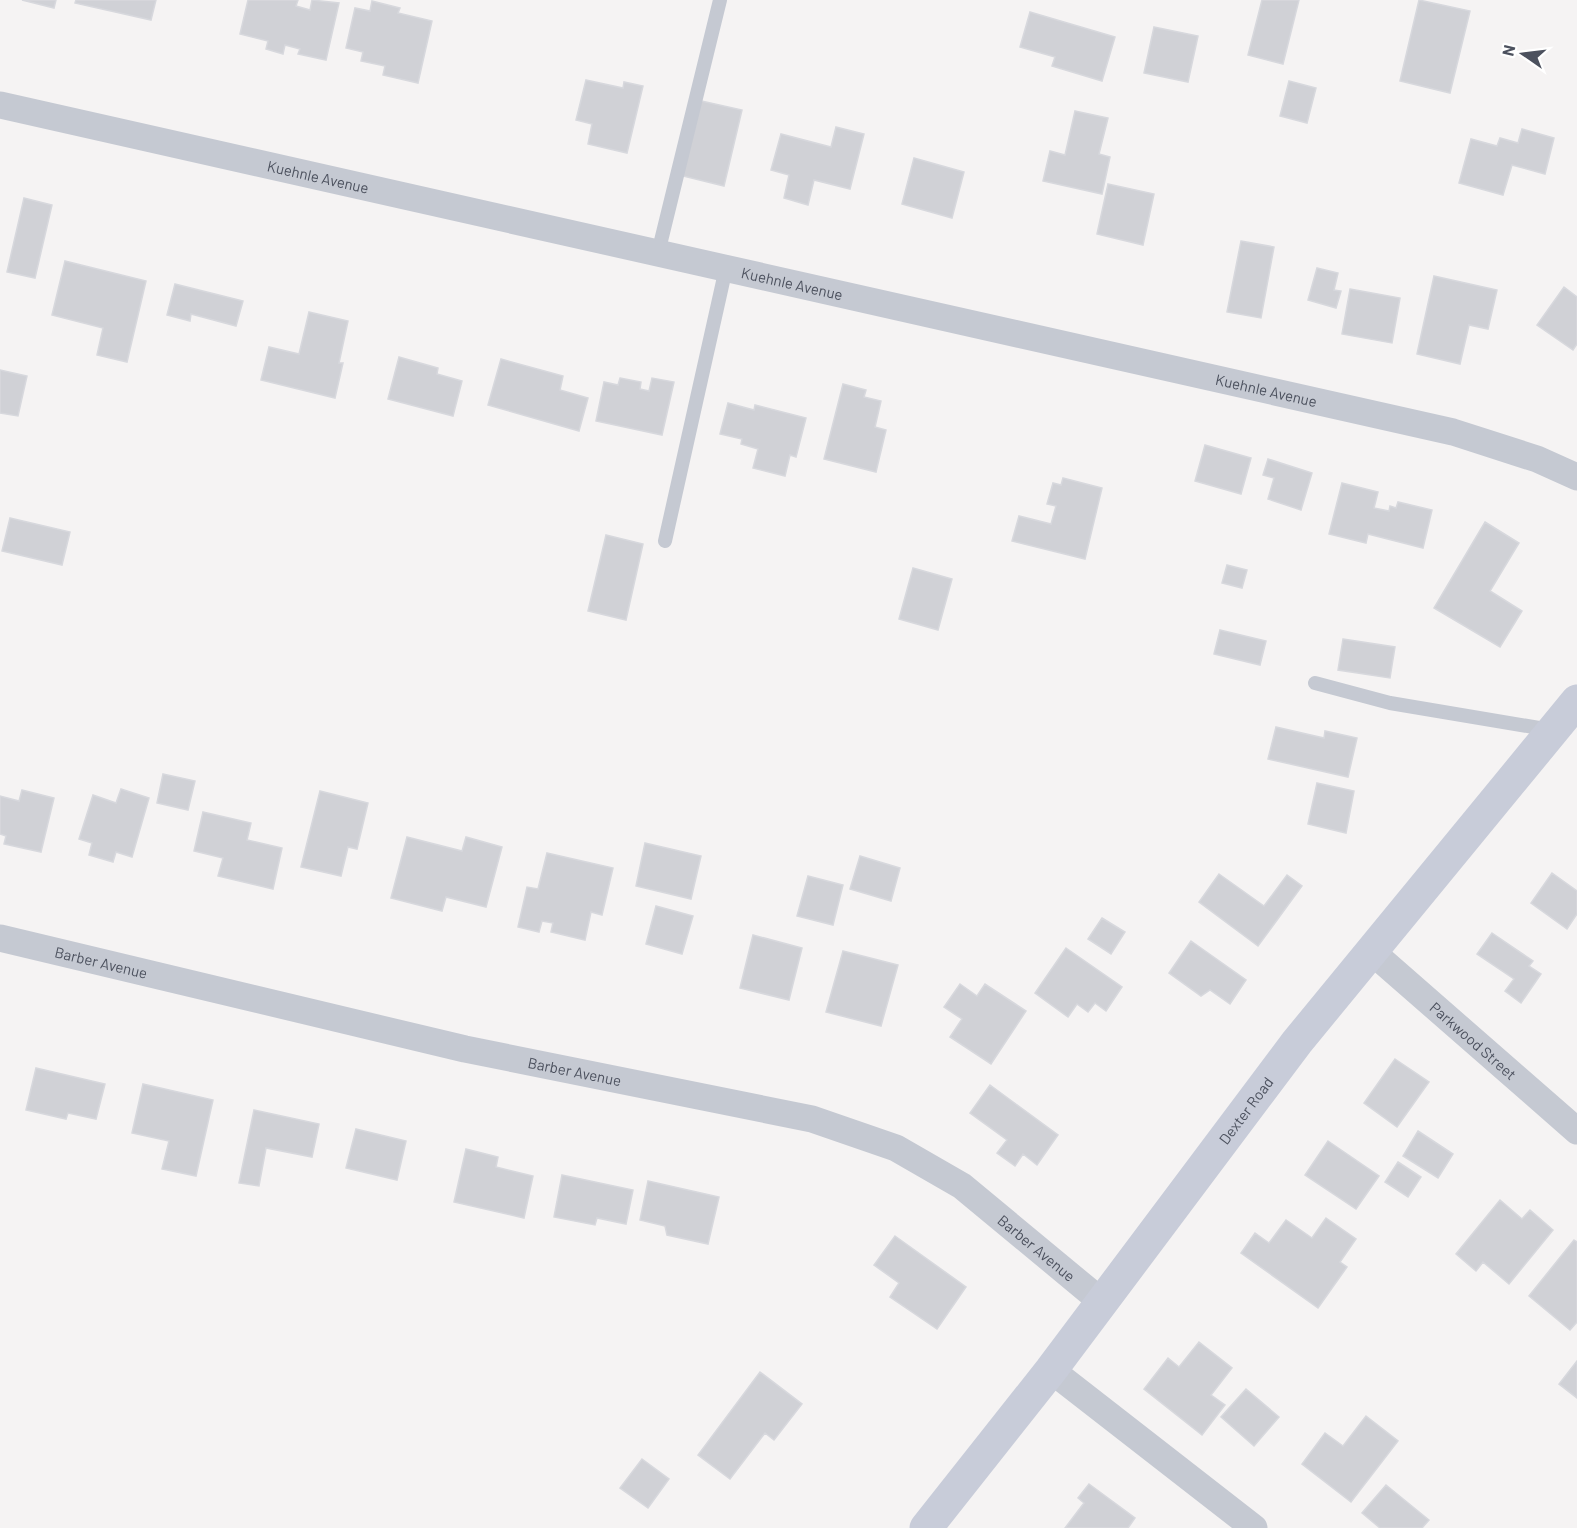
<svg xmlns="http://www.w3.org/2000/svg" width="1577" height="1528" viewBox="0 0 1577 1528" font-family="Barlow,sans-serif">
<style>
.building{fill:#d0d1d6;stroke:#d7d8dd;stroke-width:1.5}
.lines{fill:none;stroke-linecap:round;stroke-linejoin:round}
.service{stroke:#c5c9d2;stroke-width:14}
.minor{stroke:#c5c9d2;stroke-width:27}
.secondary{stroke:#c8ccd9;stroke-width:33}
.labels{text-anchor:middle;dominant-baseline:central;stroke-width:4.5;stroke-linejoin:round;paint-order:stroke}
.street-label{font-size:15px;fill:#4c515e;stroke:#fff}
</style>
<rect width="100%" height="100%" fill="#f5f3f3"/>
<!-- building -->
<path class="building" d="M22,0h34l-2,8z
M76,0h80l-5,20 -76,-17z
M248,0h50l-2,6 14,4 2,-10 27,3 -13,57 -28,-6 2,-5 -15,-4 -2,9 -17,-5 2,-8 -28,-7z
M1262,0h37l-16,64 -35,-9z
M1419,0l51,11 -20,82 -50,-12z
M372,1l28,7 -2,5 34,8 -14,62 -35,-8 2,-9 -24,-5 2,-9 -17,-4 9,-40 15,3z
M1030,12l85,25 -13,44 -50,-15 3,-9 -35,-10z
M1154,27l44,9 -10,46 -44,-9z
M586,80l37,8 1,-6 19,4 -16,67 -39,-9 4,-20 -16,-4z
M1289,81l27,7 -9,35 -27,-7z
M697,100l45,10 -18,76 -45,-11z
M1075,111l33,7 -9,36 11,3 -8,37 -59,-13 7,-30 15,4z
M836,127l28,7 -14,55 -36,-9 -6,25 -24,-7 5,-23 -18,-5 10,-36 50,13z
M1522,129l32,9 -9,36 -33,-9 -9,30 -44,-12 12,-44 26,7 3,-8 18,5z
M914,158l50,14 -12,46 -50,-14z
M1108,184l46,10 -11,51 -46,-11z
M24,198l28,7 -17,73 -28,-6z
M1241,241l33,6 -13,71 -34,-6z
M65,261l81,20 -19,81 -30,-7 6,-27 -51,-13z
M1317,268l21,5 -4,17 7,1 -5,17 -28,-8z
M1434,276l63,14 -9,39 -19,-4 -9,39 -43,-10z
M175,284l68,17 -7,25 -45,-12 -1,7 -23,-6z
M1564,287l13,10v47l-4,6 -36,-25z
M1350,289l50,9 -8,45 -50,-9z
M309,312l39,9 -9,42h4l-8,35 -74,-18 8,-33 30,7z
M399,357l39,11 -1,6 25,7 -9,35 -65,-17z
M501,359l62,17 -3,14 28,8 -9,33 -91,-26z
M0,370l27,6 -9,40 -18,-3z
M620,378l21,4 -1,7 9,2 3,-13 22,4 -12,53 -66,-14 8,-39 14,3z
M843,384l23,6 -2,7 17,4 -6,26 11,3 -10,42 -52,-13z
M728,403l26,7 1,-5 51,13 -10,39 -6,-2 -5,21 -32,-8 5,-19 -17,-5 1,-5 -22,-5z
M1205,445l46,13 -10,36 -46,-13z
M1268,459l44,14 -11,37 -33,-11 6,-21 -11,-3z
M1063,478l39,10 -17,71 -73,-18 7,-25 32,8 5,-18 -9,-2 6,-21 8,2z
M1342,483l36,9 -4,16 15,3 1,-5 6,2 2,-6 34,8 -9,38 -55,-14 -2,9 -37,-9z
M10,518l60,14 -8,33 -60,-14z
M1485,522l34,21 -29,48 32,20 -22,36 -66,-39z
M606,535l37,9 -17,76 -38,-9z
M1227,565l20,5 -5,18 -20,-5z
M913,568l39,11 -14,51 -39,-11z
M1220,630l46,11 -6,24 -46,-11z
M1343,639l52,8 -5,31 -52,-8z
M1276,727l48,11 1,-7 32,7 -9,39 -80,-18z
M163,774l32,7 -7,29 -31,-7z
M1317,783l37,8 -8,42 -38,-9z
M121,789l28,9 -17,59 -16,-5 -3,10 -24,-7 3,-12 -13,-4 14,-44 23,8z
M22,790l32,8 -13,54 -37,-8 2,-8 -6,-2v-38l19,5z
M320,791l48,12 -11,46 -9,-2 -7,29 -40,-9z
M203,812l48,11 -4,17 35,8 -9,41 -55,-13 5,-18 -29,-7z
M407,837l55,14 4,-14 36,10 -16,60 -40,-10 -4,14 -51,-13z
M645,843l56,13 -10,43 -55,-13z
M547,853l66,15 -11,47 -11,-3 -6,28 -34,-8 2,-9 -11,-2 -3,11 -21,-5 9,-40 11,2z
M860,856l40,12 -9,33 -41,-12z
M1552,873l25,18v23l-10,15 -36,-26z
M1219,874l45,32 23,-31 15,11 -44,60 -59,-44z
M808,876l35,9 -10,40 -36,-9z
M656,906l37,10 -11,38 -36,-10z
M1102,918l23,14 -14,22 -23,-15z
M1492,933l41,28 -4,5 12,8 -20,29 -16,-12 9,-12 -37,-25z
M753,935l49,13 -13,52 -49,-12z
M1191,941l55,39 -16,24 -20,-14 -9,6 -32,-23z
M1066,948l56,39 -16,24 -11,-8 -7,9 -11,-8 -9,13 -33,-24z
M843,951l55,14 -17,61 -55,-14z
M960,984l17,12 8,-12 41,27 -35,53 -41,-27 12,-18 -18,-12z
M1395,1059l34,23 -32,45 -33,-24z
M36,1068l69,16 -9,35 -28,-6 -2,6 -40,-9z
M143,1084l70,16 -17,76 -34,-7 7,-28 -37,-8z
M990,1085l68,50 -21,30 -14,-11 -8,12 -18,-13 10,-13 -37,-27z
M254,1110l65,14 -7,33 -46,-9 -7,38 -20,-3z
M356,1129l50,12 -9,39 -51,-12z
M1418,1131l35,23 -15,24 -35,-22z
M1328,1141l51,35 -23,33 -51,-34z
M466,1149l32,8 -2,10 37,9 -9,42 -70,-16z
M1398,1162l23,15 -13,20 -23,-15z
M562,1175l71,15 -7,34 -29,-6 -2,7 -41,-8z
M648,1181l71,16 -11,47 -41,-9 -2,-9 -25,-6z
M1500,1200l22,19 8,-9 23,20 -44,54 -26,-22 -7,9 -20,-17z
M1326,1218l30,21 -16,23 7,5 -29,41 -77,-55 14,-20 14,10 17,-23 26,18z
M895,1236l71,51 -29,42 -47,-32 9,-14 -25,-18z
M1574,1240l3,2v80l-7,8 -41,-34z
M1199,1342l33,26 -21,27 14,10 -23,30 -58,-46 24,-31 11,9z
M1577,1361v37l-18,-14z
M760,1372l42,32 -28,36 -9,-7 -35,46 -32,-24z
M1246,1389l33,28 -25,29 -33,-29z
M1366,1416l32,25 -47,61 -49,-38 23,-31 18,13z
M642,1459l27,20 -21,29 -28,-20z
M1089,1484l46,34 -7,10h-63l19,-25 -6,-5z
M1386,1485l43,35 -7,8h-42l-18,-15z"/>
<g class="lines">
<!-- service -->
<path class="service" d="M658,253l62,-253
M665,541l61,-273
M1315,683l75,20 161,27"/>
<!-- minor -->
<g class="minor">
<path id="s1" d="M0,105l1453,327 84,27 40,18"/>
<path id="s2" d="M0,938l465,111 347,70 84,29 66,38 140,116"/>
<path id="s3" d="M1371,951l206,180"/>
<path d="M1051,1370l203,158"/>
</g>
<!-- secondary -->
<path class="secondary" id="s4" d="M926,1528l125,-158 246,-328 280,-341"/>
</g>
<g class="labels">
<!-- street labels -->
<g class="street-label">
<text stroke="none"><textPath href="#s1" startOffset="326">Kuehnle Avenue</textPath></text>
<text stroke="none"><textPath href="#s1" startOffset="812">Kuehnle Avenue</textPath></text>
<text stroke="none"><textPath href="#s1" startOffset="1298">Kuehnle Avenue</textPath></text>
<text stroke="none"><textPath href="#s2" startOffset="104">Barber Avenue</textPath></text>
<text stroke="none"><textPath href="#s3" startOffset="136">Parkwood Street</textPath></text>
<text stroke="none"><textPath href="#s2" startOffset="590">Barber Avenue</textPath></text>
<text stroke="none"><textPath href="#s4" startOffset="526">Dexter Road</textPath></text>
<text stroke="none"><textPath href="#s2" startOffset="1094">Barber Avenue</textPath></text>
</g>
</g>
<!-- north arrow -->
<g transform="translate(1523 54) rotate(284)" stroke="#ffffff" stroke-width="4.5" paint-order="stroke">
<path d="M0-4.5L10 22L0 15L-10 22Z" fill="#4c515e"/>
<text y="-9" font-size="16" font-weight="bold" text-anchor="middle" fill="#4c515e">N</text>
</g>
</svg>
